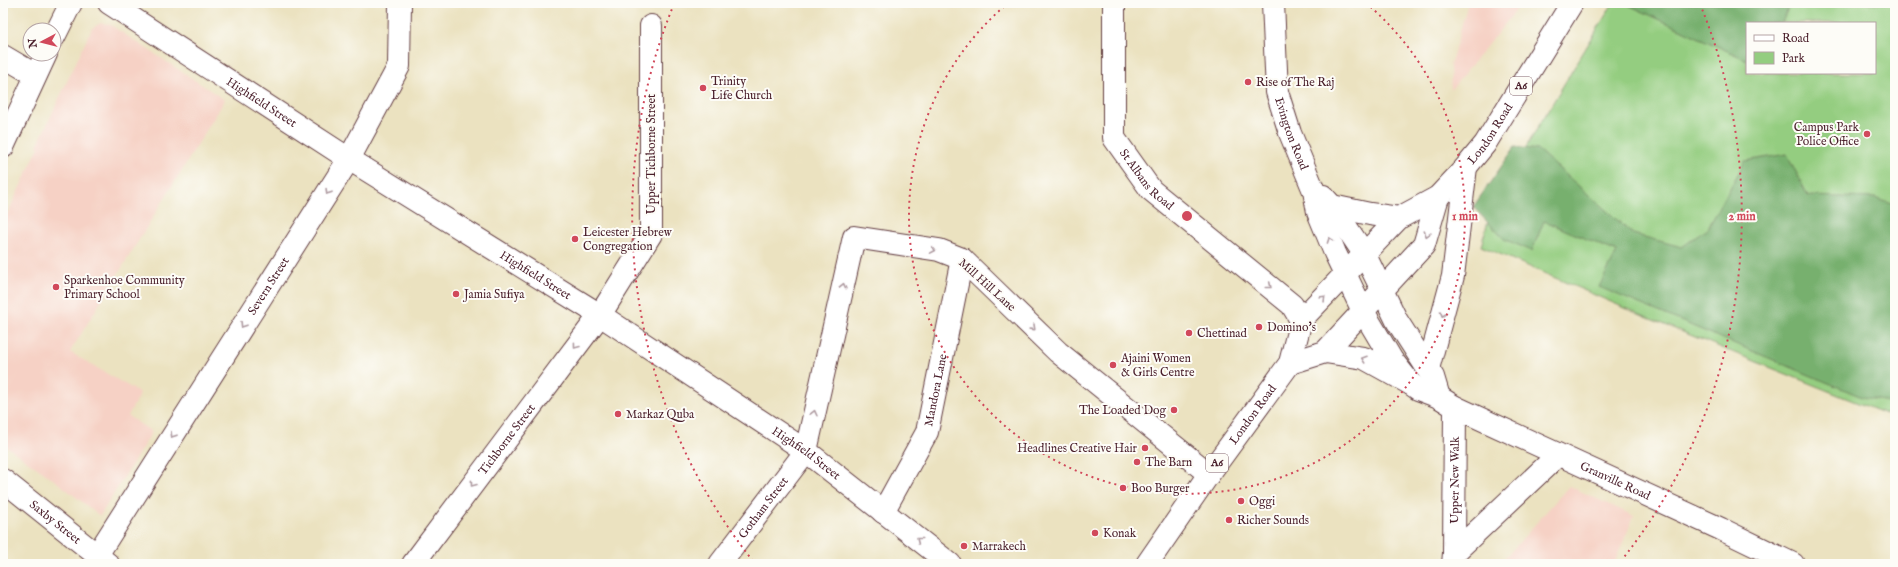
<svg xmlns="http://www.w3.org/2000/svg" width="1898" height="567" viewBox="0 0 1898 567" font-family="'IM FELL English',serif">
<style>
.built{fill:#f6d1c5}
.green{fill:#94cd80;stroke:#6f7656;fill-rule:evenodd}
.forest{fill:#77b06e;stroke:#60684c}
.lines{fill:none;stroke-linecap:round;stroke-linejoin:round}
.minor-casing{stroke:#623c41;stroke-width:24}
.major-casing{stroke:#623c41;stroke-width:24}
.minor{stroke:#fff;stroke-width:22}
.major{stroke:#fff;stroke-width:22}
.oneway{stroke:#ae9aa0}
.ring{fill:none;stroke:#d1495b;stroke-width:2;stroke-dasharray:2 4}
.poi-dot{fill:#d1495b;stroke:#fdfcf7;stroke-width:1.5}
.labels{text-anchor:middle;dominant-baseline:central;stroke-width:4;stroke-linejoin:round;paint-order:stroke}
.shield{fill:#fdfcf7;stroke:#806168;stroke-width:1}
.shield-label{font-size:11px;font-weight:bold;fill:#4a1f2b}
.poi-label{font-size:12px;fill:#4a1f2b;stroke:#fdfcf7;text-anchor:start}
.street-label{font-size:12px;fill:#4a1f2b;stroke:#fdfcf7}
.centre{fill:#d1495b;stroke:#fdfcf7;stroke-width:2}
.ring-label{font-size:12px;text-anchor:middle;font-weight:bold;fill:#d1495b;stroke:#fdfcf7;stroke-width:4;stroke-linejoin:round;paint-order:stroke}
</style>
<rect width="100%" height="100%" fill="#fdfcf7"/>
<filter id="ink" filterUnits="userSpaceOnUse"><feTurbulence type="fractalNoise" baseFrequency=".025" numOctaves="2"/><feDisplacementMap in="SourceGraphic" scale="8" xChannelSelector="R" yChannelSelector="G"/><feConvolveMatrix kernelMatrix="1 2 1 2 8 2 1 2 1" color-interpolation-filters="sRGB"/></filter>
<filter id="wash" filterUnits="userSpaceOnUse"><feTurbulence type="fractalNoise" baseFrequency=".012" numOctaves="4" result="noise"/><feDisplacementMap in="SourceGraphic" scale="16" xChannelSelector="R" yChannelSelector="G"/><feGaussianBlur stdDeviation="0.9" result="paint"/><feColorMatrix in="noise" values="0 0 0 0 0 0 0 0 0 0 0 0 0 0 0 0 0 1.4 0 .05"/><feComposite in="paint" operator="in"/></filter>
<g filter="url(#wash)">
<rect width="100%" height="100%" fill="#ebe2c0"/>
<!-- built -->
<path class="built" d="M1468,3h54l-71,87 -1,-24z
M101,23l8,1 116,76 -155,252 70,41 -12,23 24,16 -52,84 -43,-34 -54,-38v-221l36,-76 -2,-1 55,-118z
M1569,486l65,30 -20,48h-114z"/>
<!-- green -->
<path class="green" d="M1613,3h282v415l-247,-100 -167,-72 13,-46zM1747,23h128v50h-128z"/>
<!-- forest -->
<path class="forest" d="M1624,3h166l-8,20h-35v37z
M1515,147l23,3 95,84 49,13 26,-19 37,-67 42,-7 21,42 67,2 20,7v185l-7,12 -26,-5 -263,-110 18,-35 -73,-31 -12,30 -28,-12 -31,-32z"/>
</g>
<g filter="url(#ink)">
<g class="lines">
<defs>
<g id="minor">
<path id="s1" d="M109,3l240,156 251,156 206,136 144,113"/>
<path id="s2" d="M1114,3v135l37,52 141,115 9,15"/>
<path id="s3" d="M1273,3l4,89 13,41 24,58 4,21 17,41 28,58 29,49 19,24 7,5 21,8 16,10 266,122 72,35"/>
<path d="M54,37l17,-34"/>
<path d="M3,56l22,13"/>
<path d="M3,147l43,-93"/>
<path d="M1323,196l9,10 33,49 32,66 36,56 6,20"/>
<path d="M1428,369l25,-93 13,-109"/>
<path id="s4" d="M3,480l105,84"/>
<path id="s5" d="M883,512l44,-80 35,-173"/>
<path d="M1454,553l104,-98"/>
<path id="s6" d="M97,555l252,-396 50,-93 1,-63"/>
<path id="s7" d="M413,564l187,-249 51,-81v-208"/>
<path id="s8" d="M720,564l86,-113 48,-214 85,13 23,9 96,93 151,122"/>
<path id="s9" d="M1453,564l1,-11 1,-146"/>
</g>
<g id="major">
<path d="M1332,206l38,8 29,4"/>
<path d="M1325,352l39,6 47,26"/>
<path d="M1290,363l35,-11 99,-107 14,-48"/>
<path id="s10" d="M1147,564l62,-90 81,-111 11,-43 98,-102 39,-21 28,-30 19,-23 87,-141"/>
</g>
</defs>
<!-- minor casing -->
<use href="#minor" class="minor-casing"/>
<!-- major casing -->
<use href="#major" class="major-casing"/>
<!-- minor -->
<use href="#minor" class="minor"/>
<!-- major -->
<use href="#major" class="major"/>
</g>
<!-- one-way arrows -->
<defs><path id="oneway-chevron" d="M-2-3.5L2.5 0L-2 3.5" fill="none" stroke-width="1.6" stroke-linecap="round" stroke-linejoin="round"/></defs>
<g class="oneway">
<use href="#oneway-chevron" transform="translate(328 192) rotate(122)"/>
<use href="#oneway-chevron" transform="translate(1427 234) rotate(107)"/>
<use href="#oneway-chevron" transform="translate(1330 240) rotate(-110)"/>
<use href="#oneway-chevron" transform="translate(933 250) rotate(10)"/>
<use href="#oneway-chevron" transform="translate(843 286) rotate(-77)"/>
<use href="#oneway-chevron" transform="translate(1269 286) rotate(39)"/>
<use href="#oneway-chevron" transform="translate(1323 298) rotate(-45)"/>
<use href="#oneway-chevron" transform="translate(1443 314) rotate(105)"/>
<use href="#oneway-chevron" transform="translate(243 325) rotate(122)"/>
<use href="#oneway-chevron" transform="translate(1033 328) rotate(44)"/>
<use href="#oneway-chevron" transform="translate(576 346) rotate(127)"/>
<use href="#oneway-chevron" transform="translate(1364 359) rotate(-161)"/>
<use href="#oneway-chevron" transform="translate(814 413) rotate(-77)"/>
<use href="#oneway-chevron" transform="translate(173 435) rotate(122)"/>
<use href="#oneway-chevron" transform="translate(473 484) rotate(127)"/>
<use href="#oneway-chevron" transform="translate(919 540) rotate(-142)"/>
</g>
</g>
<!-- distance rings -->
<g class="ring">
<path d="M1366 3A278 278 0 1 1 1008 3"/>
<path d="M753 561A555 555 0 0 1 674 4M1700 4A555 555 0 0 1 1621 561"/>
</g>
<!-- markers -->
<g class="poi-dot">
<circle cx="1248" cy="82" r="4"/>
<circle cx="703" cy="88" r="4"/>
<circle cx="1867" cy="134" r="4"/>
<circle cx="575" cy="239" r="4"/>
<circle cx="56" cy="287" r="4"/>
<circle cx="456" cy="294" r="4"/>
<circle cx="1259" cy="327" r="4"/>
<circle cx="1189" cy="333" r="4"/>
<circle cx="1113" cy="365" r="4"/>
<circle cx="1174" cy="410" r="4"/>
<circle cx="618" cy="414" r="4"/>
<circle cx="1145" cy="448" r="4"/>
<circle cx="1137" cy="462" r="4"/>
<circle cx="1123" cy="488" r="4"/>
<circle cx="1241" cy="501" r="4"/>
<circle cx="1229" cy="520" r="4"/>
<circle cx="1095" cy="533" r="4"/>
<circle cx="964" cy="546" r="4"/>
</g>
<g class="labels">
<!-- shield labels -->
<g class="shield">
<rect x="1510" y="77" width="22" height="18" rx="3"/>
<rect x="1206" y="454" width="22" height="18" rx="3"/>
</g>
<g class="shield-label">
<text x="1521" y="86">A6</text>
<text x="1217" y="463">A6</text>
</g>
<!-- poi labels -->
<g class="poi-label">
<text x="711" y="81">Trinity<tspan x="711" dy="14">Life Church</tspan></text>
<text x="1256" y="82">Rise of The Raj</text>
<text x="1859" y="127" text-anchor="end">Campus Park<tspan x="1859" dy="14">Police Office</tspan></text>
<text x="583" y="232">Leicester Hebrew<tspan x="583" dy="14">Congregation</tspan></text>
<text x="64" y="280">Sparkenhoe Community<tspan x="64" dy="14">Primary School</tspan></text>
<text x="464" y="294">Jamia Sufiya</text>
<text x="1267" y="327">Domino's</text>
<text x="1197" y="333">Chettinad</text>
<text x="1121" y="358">Ajaini Women<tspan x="1121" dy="14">&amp; Girls Centre</tspan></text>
<text x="1166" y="410" text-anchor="end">The Loaded Dog</text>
<text x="626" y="414">Markaz Quba</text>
<text x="1137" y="448" text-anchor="end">Headlines Creative Hair</text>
<text x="1145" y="462">The Barn</text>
<text x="1131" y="488">Boo Burger</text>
<text x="1249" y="501">Oggi</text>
<text x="1237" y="520">Richer Sounds</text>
<text x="1103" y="533">Konak</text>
<text x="972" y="546">Marrakech</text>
</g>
<!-- street labels -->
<g class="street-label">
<text stroke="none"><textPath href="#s1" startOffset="182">Highfield Street</textPath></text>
<text stroke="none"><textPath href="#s10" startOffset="559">London Road</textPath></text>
<text stroke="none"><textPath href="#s3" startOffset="133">Evington Road</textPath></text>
<text transform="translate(651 154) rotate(-90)">Upper Tichborne Street</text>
<text stroke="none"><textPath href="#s2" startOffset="188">St Albans Road</textPath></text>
<text stroke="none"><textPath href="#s1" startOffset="506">Highfield Street</textPath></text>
<text transform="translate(987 285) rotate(42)">Mill Hill Lane</text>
<text stroke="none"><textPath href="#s6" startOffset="319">Severn Street</textPath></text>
<text stroke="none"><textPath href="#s5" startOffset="134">Mandora Lane</textPath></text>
<text stroke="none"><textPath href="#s10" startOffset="183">London Road</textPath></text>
<text stroke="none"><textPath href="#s7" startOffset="156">Tichborne Street</textPath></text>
<text stroke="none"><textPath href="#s1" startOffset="830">Highfield Street</textPath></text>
<text stroke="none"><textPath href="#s9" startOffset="84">Upper New Walk</textPath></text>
<text stroke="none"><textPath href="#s3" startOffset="639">Granville Road</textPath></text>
<text stroke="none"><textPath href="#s8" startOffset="71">Gotham Street</textPath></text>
<text stroke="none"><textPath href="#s4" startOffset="67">Saxby Street</textPath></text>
</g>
</g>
<circle cx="1187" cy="216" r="6" class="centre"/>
<g class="ring-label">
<text x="1465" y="220">1 min</text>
<text x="1742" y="220">2 min</text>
</g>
<!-- margin -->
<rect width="1898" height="567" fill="none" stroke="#fdfcf7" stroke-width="16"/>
<!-- legend -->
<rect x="1746" y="22" width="130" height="52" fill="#fdfcf7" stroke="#b5a4a5"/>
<rect x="1754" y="35" width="20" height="6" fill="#ffffff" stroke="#b5a4a5"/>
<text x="1782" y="42" font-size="12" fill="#4a1f2b">Road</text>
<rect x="1754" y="52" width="20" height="12" fill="#94cd80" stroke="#b5a4a5"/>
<text x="1782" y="62" font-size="12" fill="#4a1f2b">Park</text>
<!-- north arrow -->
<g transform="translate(42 42) rotate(263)"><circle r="19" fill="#fdfcf7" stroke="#b5a4a5"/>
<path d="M0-3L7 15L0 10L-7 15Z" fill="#d1495b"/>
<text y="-6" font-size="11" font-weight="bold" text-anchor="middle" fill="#4a1f2b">N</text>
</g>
</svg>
